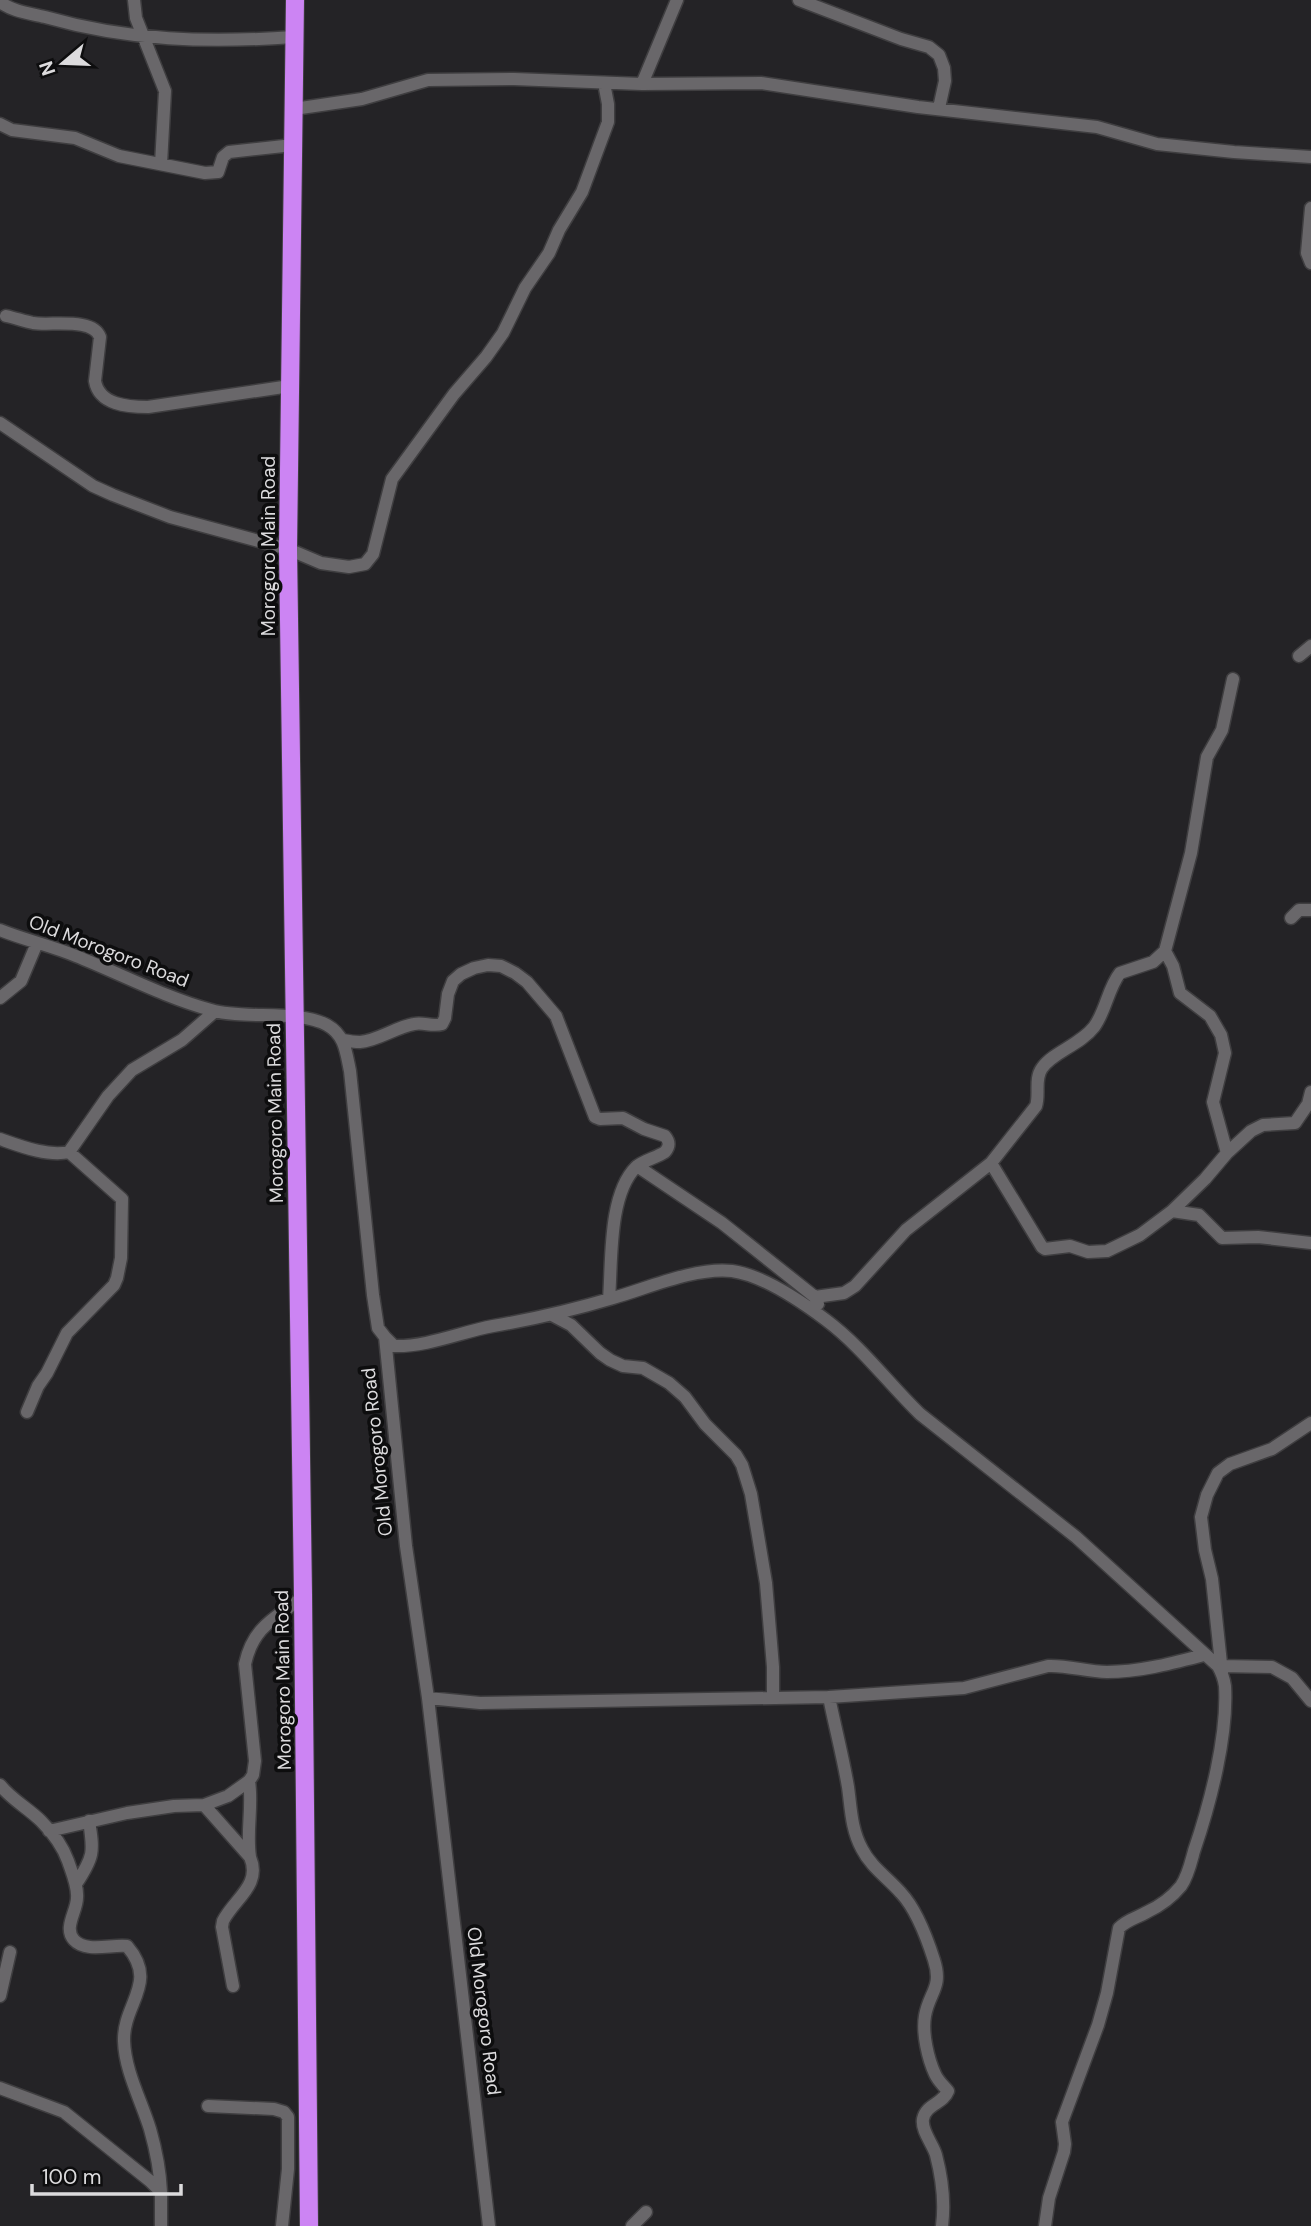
<svg xmlns="http://www.w3.org/2000/svg" width="1311" height="2226" viewBox="0 0 1311 2226" font-family="'DM Sans',sans-serif">
<style>
.lines{fill:none;stroke-linecap:round;stroke-linejoin:round}
.minor-casing{stroke:#3f3e40;stroke-width:15}
.highway-casing{stroke:#3f3e40;stroke-width:20}
.minor{stroke:#69676a;stroke-width:12}
.highway{stroke:#cc84f3;stroke-width:18}
.labels{text-anchor:middle;dominant-baseline:central;stroke-width:7;stroke-linejoin:round;paint-order:stroke}
.street-label{font-size:19px;fill:#dcdbdd;stroke:#0d0d0e}
</style>
<rect width="100%" height="100%" fill="#242326"/>
<g class="lines">
<defs>
<path id="minor" d="M134,0l2,18 29,73 -4,73
M799,0l102,39 28,8 10,8 5,13 1,13 -6,27
M0,2c14,10 29,11 45,15 84,24 163,26 249,20
M642,84l35,-84
M294,109l68,-10 66,-19 86,-1 128,5 119,-1 157,24 179,20 60,17 77,8 77,5
M0,124l12,6 63,8 44,18 86,17 13,-1 5,-15 6,-5 64,-7
M1311,208l-4,45 4,10
M6,316c9,2 18,5 27,7 17,3 60,-6 67,14l-5,44c4,24 33,26 53,26l142,-21
M0,423l93,63 20,9 57,22 118,32 33,14 28,4 16,-3 8,-10 19,-75 62,-85 32,-37 17,-24 22,-45 24,-35 10,-23 23,-38 26,-70v-18l-4,-21
M1299,656l12,-10
M1291,918l8,-8h12
M0,930c25,10 52,16 76,26 45,18 88,41 135,54 33,10 87,-1 116,15 18,10 19,27 23,46l23,224 5,33 7,9 21,209 22,152 61,528
M1165,951l8,15 7,27 30,23 11,19 4,18 -12,49 14,51
M0,998l21,-17 16,-38
M343,1040c5,1 12,2 17,2 17,-1 36,-15 54,-18 10,-2 18,3 28,0l3,-6 3,-24 5,-13 8,-7 13,-6 14,-3 13,1 14,7 12,9 29,34 39,101 5,2 23,-1 21,11 21,7c5,6 5,10 0,16 -9,6 -21,8 -29,15 -28,28 -24,95 -27,132
M0,1139c20,7 48,18 69,13l39,-56 24,-26 50,-30 32,-28
M991,1163l51,84 3,2 25,-3 18,6 19,-1 33,-16 32,-24 27,4 23,23 36,-1 53,6
M637,1166l85,57 93,74 3,7
M1172,1211l33,-32 22,-26 24,-22 12,-6 32,-2 13,-19 3,-12
M815,1297l29,-4 11,-7 51,-56 85,-67 45,-57c4,-12 -2,-27 6,-38 11,-16 38,-23 52,-41 12,-16 14,-39 26,-54l33,-11 12,-11 26,-98 16,-96 15,-27 11,-51
M552,1315l19,10 29,28 10,7 13,6 20,2 26,15 16,14 20,27 31,31 6,10 9,29 15,89 7,84v31
M385,1337l9,9c33,1 67,-14 99,-20 41,-7 80,-16 120,-28 35,-10 82,-31 119,-27 30,4 70,31 94,49 36,27 62,63 94,94l156,123 142,129c4,7 6,13 7,20 3,50 -15,118 -31,165 -3,11 -6,25 -13,35 -9,11 -21,20 -34,26 -10,6 -19,7 -28,16l-12,65 -9,32 -36,97 3,22 -1,8 -15,46 -4,28
M27,1412l11,-26 9,-13 20,-40 47,-48 3,-7 4,-20 1,-59 -53,-47
M1221,1666l51,1 20,11 19,23
M1222,1673l-10,-94 -7,-29 -4,-33 6,-22 11,-22 12,-9 42,-15 39,-26
M829,1697c6,30 14,60 19,90 3,21 3,42 14,62 9,18 26,29 39,44 16,17 26,45 33,67 9,28 -5,32 -9,56 -3,17 3,43 10,58 3,7 8,11 13,17 -5,13 -22,13 -25,28 -2,12 10,25 13,36 6,23 9,48 6,71
M428,1698l52,5 349,-6 135,-9 84,-22c20,-1 39,6 59,6 33,0 66,-9 97,-17
M249,1781c4,26 -3,50 1,76
M0,1785c12,15 28,23 41,36 11,11 22,26 27,40 4,12 10,25 9,37 0,13 -14,30 -3,42 12,13 38,4 53,6 32,37 -4,57 -3,95 1,30 17,59 26,88 6,21 10,41 11,63
M204,1805l46,52c12,28 -16,42 -27,64l-1,6 11,59
M49,1831l78,-18 47,-7 30,-1 24,-9 21,-15 4,-6 2,-14 -10,-97c8,-37 29,-45 58,-67
M76,1884c18,-27 18,-32 13,-63
M0,1996l10,-44
M0,2088l64,24 86,69 11,11v34
M208,2106l66,3 10,3 4,5v52l-6,57
M632,2226l14,-14"/>
<path id="highway" d="M295,0l-7,549 15,1046 6,631"/>
</defs>
<!-- minor casing -->
<use href="#minor" class="minor-casing"/>
<!-- highway casing -->
<use href="#highway" class="highway-casing"/>
<!-- minor -->
<use href="#minor" class="minor"/>
<!-- highway -->
<use href="#highway" class="highway"/>
</g>
<g class="labels">
<!-- street labels -->
<g class="street-label">
<text transform="translate(268 546) rotate(-90)">Morogoro Main Road</text>
<text transform="translate(109 951) rotate(21)">Old Morogoro Road</text>
<text transform="translate(275 1113) rotate(-91)">Morogoro Main Road</text>
<text transform="translate(377 1452) rotate(-96)">Old Morogoro Road</text>
<text transform="translate(283 1680) rotate(-91)">Morogoro Main Road</text>
<text transform="translate(484 2011) rotate(83)">Old Morogoro Road</text>
</g>
</g>
<!-- north arrow -->
<g transform="translate(63 63) rotate(251)" stroke="#0d0d0e" stroke-width="5" paint-order="stroke">
<path d="M0-5L12 26L0 18L-12 26Z" fill="#dcdbdd"/>
<text y="-10" font-size="19" font-weight="bold" text-anchor="middle" fill="#dcdbdd">N</text>
</g>
<!-- scale -->
<path d="M32 2184v10h149v-10" fill="none" stroke="#dcdbdd" stroke-width="3.5"/>
<text x="42" y="2184" font-size="21" fill="#dcdbdd" stroke="#0d0d0e" stroke-width="5" paint-order="stroke">100 m</text>
</svg>
